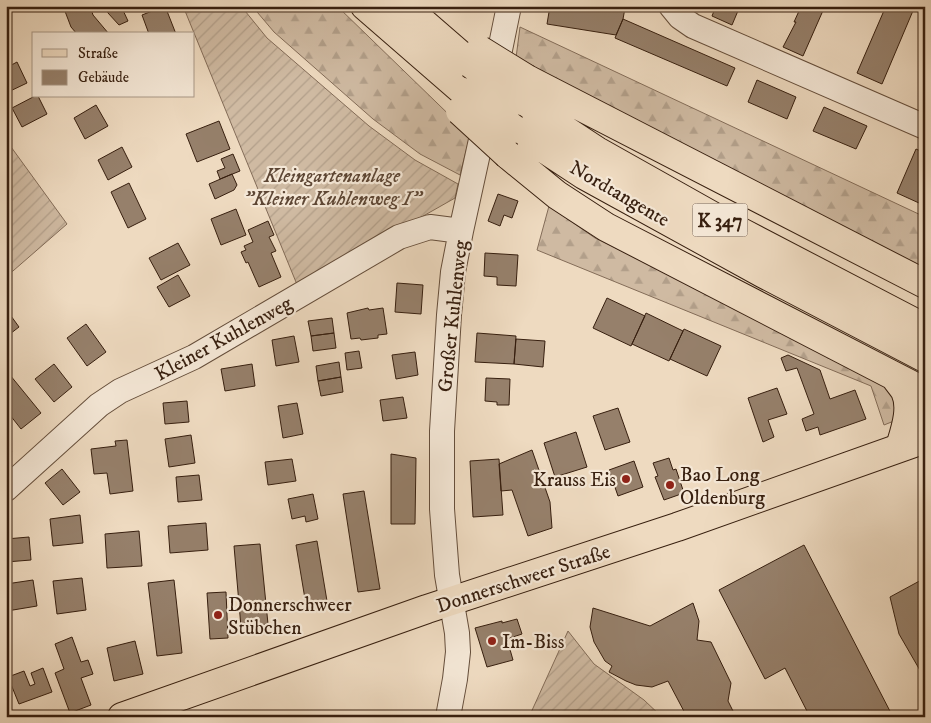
<svg xmlns="http://www.w3.org/2000/svg" width="931" height="723" font-family="'IM FELL DW Pica',serif">
<style>
.forest{fill:url(#forest-firs);stroke:#836c58}
.garden{fill:url(#garden-furrows);stroke:#836c58}
.building{fill:#96806b;stroke:#371f0f}
.lines{fill:none;stroke-linecap:round;stroke-linejoin:round}
.minor-casing{stroke:#654e3b;stroke-width:26}
.major-casing{stroke:#371f0f;stroke-width:30}
.highway-casing{stroke:#371f0f;stroke-width:30}
.minor{stroke:#f4e7d6;stroke-width:24}
.major{stroke:#eedac0;stroke-width:28}
.highway{stroke:#eedac0;stroke-width:28}
.highway-bridge-casing{stroke:#371f0f;stroke-width:30;stroke-linecap:butt}
.highway-bridge{stroke:#eedac0;stroke-width:28}
.poi-dot{fill:#8f2418;stroke:#f4e7d6;stroke-width:2}
.labels{text-anchor:middle;stroke-width:4.5;stroke-linejoin:round;paint-order:stroke}
.shield{fill:#f4e7d6;stroke:#705b4b;stroke-width:1}
.shield-label{font-size:19px;font-weight:bold;fill:#371f0f}
.park-label{font-size:20px;font-style:italic;fill:#5d4634;stroke:#f4e7d6}
.street-label{font-size:20px;fill:#371f0f;stroke:#f4e7d6}
.poi-label{font-size:20px;fill:#371f0f;stroke:#f4e7d6;text-anchor:start}
</style>
<defs>
<pattern id="forest-firs" width="22" height="20" patternUnits="userSpaceOnUse" patternTransform="scale(1.25)"><rect width="22" height="20" fill="#cfbaa2"/><path d="M5 1l3.5 6h-7zM16 11l3.5 6h-7z" fill="#b29f8a"/></pattern>
<pattern id="garden-furrows" width="10" height="10" patternUnits="userSpaceOnUse" patternTransform="scale(1.25)"><rect width="10" height="10" fill="#cfbaa2"/><path d="M-1 1l2-2M0 10L10 0M9 11l2-2" fill="none" stroke="#b29f8a"/></pattern>
</defs>
<rect width="100%" height="100%" fill="#eedac0"/>
<filter id="stains"><feTurbulence type="fractalNoise" baseFrequency=".004" numOctaves="4"/><feColorMatrix values="0 0 0 0 .2 0 0 0 0 .09 0 0 0 0 .02 0 0 0 .5 -.17"/></filter>
<radialGradient id="worn" r=".72"><stop offset=".6" stop-color="#630" stop-opacity="0"/><stop offset="1" stop-color="#630" stop-opacity=".3"/></radialGradient>
<path class="forest" d="M252,6H337L470,135L460,175L420,154L373,119L274,32Z
M520,27L925,217V270L516,58Z
M549,206L595,238L886,382L900,398L894,421L884,425L871,386L537,250Z"/>
<path class="garden" d="M183,6H241L267,38L369,126L415,160L458,184L455,198L298,287Z
M6,140L67,224L6,277Z
M568,631L594,664L644,700L662,717H529Z"/>
<path class="building" d="M63,6H90L93,15L109,34H77L71,27Z
M121,6L128,21L119,25L108,13L105,7Z
M165,6L176,34H149L142,15Z
M550,6H614L625,8L623,19L616,35L547,24Z
M716,6H740L732,25L712,16Z
M803,6H825L803,56L783,47L796,22H794L799,11H800Z
M886,6H915L882,84L857,73Z
M623,19L735,68L727,86L615,38Z
M17,62L27,83L6,93V68Z
M757,80L796,97L787,119L748,102Z
M35,96H38L47,114L22,127L12,108Z
M96,105L108,126L85,139L74,118Z
M824,107L867,126L856,149L813,131Z
M219,121L230,149L197,162L186,134Z
M122,147L132,167L108,180L98,160Z
M916,149L925,153V189L919,203L897,193Z
M233,154L240,171L220,179L217,171L225,168L221,159Z
M232,174L237,185L234,190L215,199L209,184Z
M129,183L146,219L128,228L111,192Z
M498,194L518,201L512,218L504,215L500,226L488,221Z
M236,209L246,235L221,245L211,219Z
M268,221L274,235L269,237L276,251L271,253L281,277L259,287L248,262L246,263L241,252L246,250L244,246L253,242L248,230Z
M178,243L190,265L161,280L149,258Z
M485,253L518,255L516,286L497,285V277L484,276Z
M178,275L190,296L169,307L157,287Z
M397,283L423,285L421,314L395,312Z
M607,298L645,316L631,346L593,328Z
M368,308L369,310L383,308L387,334L378,335V338L361,340L360,338L351,339L347,313Z
M6,309L19,327L6,337Z
M646,313L683,331L669,361L632,344Z
M332,318L334,333L311,336L308,321Z
M86,324L106,352L87,366L67,338Z
M684,329L721,346L707,376L670,359Z
M334,333L336,348L313,351L311,336Z
M477,333L516,336L514,364L475,362Z
M294,336L299,362L276,366L272,340Z
M516,339L545,341L543,367L514,364Z
M359,351L362,368L347,370L345,353Z
M415,352L418,375L396,379L392,355Z
M788,355L820,370L830,399L855,390L866,419L820,435L818,427L806,431L802,419L814,414L797,368L786,371L781,358Z
M339,362L341,377L318,381L316,366Z
M54,364L72,387L54,402L35,379Z
M252,364L255,386L225,391L221,369Z
M10,375L41,413L21,429L6,410V378Z
M341,377L343,392L321,396L318,381Z
M486,378L510,379L509,405H497V402L485,401Z
M777,388L787,414L768,420L774,437L763,442L748,398Z
M403,397L407,418L383,421L380,400Z
M187,401L189,422L165,424L163,403Z
M297,403L303,434L283,438L278,406Z
M618,408L630,442L605,450L593,416Z
M576,432L587,467L555,477L544,443Z
M191,435L195,463L169,467L165,439Z
M127,440L133,491L110,494L107,473L94,474L91,449L116,446L115,441Z
M6,445L12,452L6,457Z
M532,450L550,502L552,528L528,536L512,490L501,491L499,464Z
M391,454L416,458L415,524H391Z
M669,458L673,470L676,469L684,493L664,500L655,477L658,476L653,463Z
M292,459L296,481L268,485L265,462Z
M499,459L503,515L473,517L470,461Z
M634,461L643,487L618,496L609,470Z
M62,469L80,492L63,505L45,483Z
M199,475L202,500L178,502L176,477Z
M364,491L380,589L358,592L343,494Z
M313,494L318,519L306,522L305,516L292,519L288,499Z
M80,515L83,543L53,546L50,519Z
M206,523L208,550L170,553L168,526Z
M139,531L142,566L107,568L105,534Z
M29,537L31,560L6,562V539Z
M317,541L328,607L307,611L296,545Z
M260,544L268,624L241,627L234,546Z
M804,545L893,717H810L785,668L765,679L719,590Z
M82,578L86,610L57,614L53,581Z
M925,578V679L899,634L890,597Z
M33,580L37,606L7,611L6,584Z
M174,580L182,653L157,656L148,583Z
M226,592L228,638L210,639L207,593Z
M693,603L699,621L697,640L711,642L731,683L728,701L736,717H687L668,681L652,687L636,685L626,681L609,672L612,666L605,661L594,642L590,627L593,608L650,626Z
M517,619L522,634L507,639L513,660L487,667L475,628L502,621V623Z
M72,637L81,662L88,660L93,674L81,678L91,705L70,713L55,673L64,669L55,644Z
M135,641L143,674L114,681L107,648Z
M43,668L52,692L19,704L8,677L24,671L30,686L35,684L31,673Z"/>
<g class="lines">
<defs>
<path id="minor" d="M671,6L680,17L693,26L925,127
M494,79L509,6
M6,489L99,405L120,391L194,357L399,237L430,227L461,231
M448,717L455,679L458,652L457,633L447,575L442,509V431L449,315L453,272L461,231L486,117"/>
<path id="major" d="M122,717L427,609L677,527L925,439"/>
<path id="highway" d="M365,6L464,92
M404,6L471,64
M527,79L925,284
M521,101L597,151L741,232L925,328
M514,129L584,175L764,274L925,358
M508,155L557,195L606,227L925,392
M895,377C898,382 902,386 905,391C913,408 905,430 900,447"/>
</defs>
<use href="#minor" class="minor-casing"/>
<use href="#major" class="major-casing"/>
<use href="#highway" class="highway-casing"/>
<use href="#minor" class="minor"/>
<use href="#major" class="major"/>
<use href="#highway" class="highway"/>
<defs>
<path id="highway-bridge" d="M480,50L527,79
M471,64L521,101
M464,92L514,129
M460,111L508,155"/>
</defs>
<use href="#highway-bridge" class="highway-bridge-casing"/>
<use href="#highway-bridge" class="highway-bridge"/>
</g>
<g class="poi-dot">
<circle cx="626" cy="479" r="5"/>
<circle cx="670" cy="485" r="5"/>
<circle cx="218" cy="615" r="5"/>
<circle cx="492" cy="641" r="5"/>
</g>
<g class="labels">
<rect class="shield" x="692.5" y="203.5" width="55" height="33" rx="4"/>
<g class="shield-label">
<text x="720" y="227">K 347</text>
</g>
<g class="park-label">
<text x="332" y="182">Kleingartenanlage<tspan x="332" dy="23">"Kleiner Kuhlenweg I"</tspan></text>
</g>
<g class="street-label">
<text transform="translate(620 193) rotate(30)" y="7">Nordtangente</text>
<text transform="translate(452 316) rotate(-84)" y="7">Großer Kuhlenweg</text>
<text transform="translate(223 338) rotate(-29)" y="7">Kleiner Kuhlenweg</text>
<text transform="translate(523 578) rotate(-18)" y="7">Donnerschweer Straße</text>
</g>
<g class="poi-label">
<text x="680" y="481">Bao Long<tspan x="680" dy="23">Oldenburg</tspan></text>
<text x="616" y="486" text-anchor="end">Krauss Eis</text>
<text x="228" y="611">Donnerschweer<tspan x="228" dy="23">Stübchen</tspan></text>
<text x="502" y="648">Im-Biss</text>
</g>
</g>
<rect width="931" height="723" fill="none" stroke="#eedac0" stroke-width="25"/>
<rect x="8" y="8" width="916" height="708" fill="none" stroke="#371f0f" stroke-width="2.5"/>
<rect x="12" y="12" width="906" height="698" fill="none" stroke="#371f0f"/>
<rect x="32" y="32" width="162" height="65" fill="#f4e7d6" stroke="#a89786"/>
<rect x="42" y="49" width="25" height="8" fill="#eedac0" stroke="#a89786"/>
<text x="78" y="58" font-size="15" fill="#371f0f">Straße</text>
<rect x="42" y="70" width="25" height="15" fill="#96806b" stroke="#a89786"/>
<text x="78" y="82" font-size="15" fill="#371f0f">Gebäude</text>
<rect width="100%" height="100%" filter="url(#stains)"/>
<rect width="100%" height="100%" fill="url(#worn)"/>
</svg>
